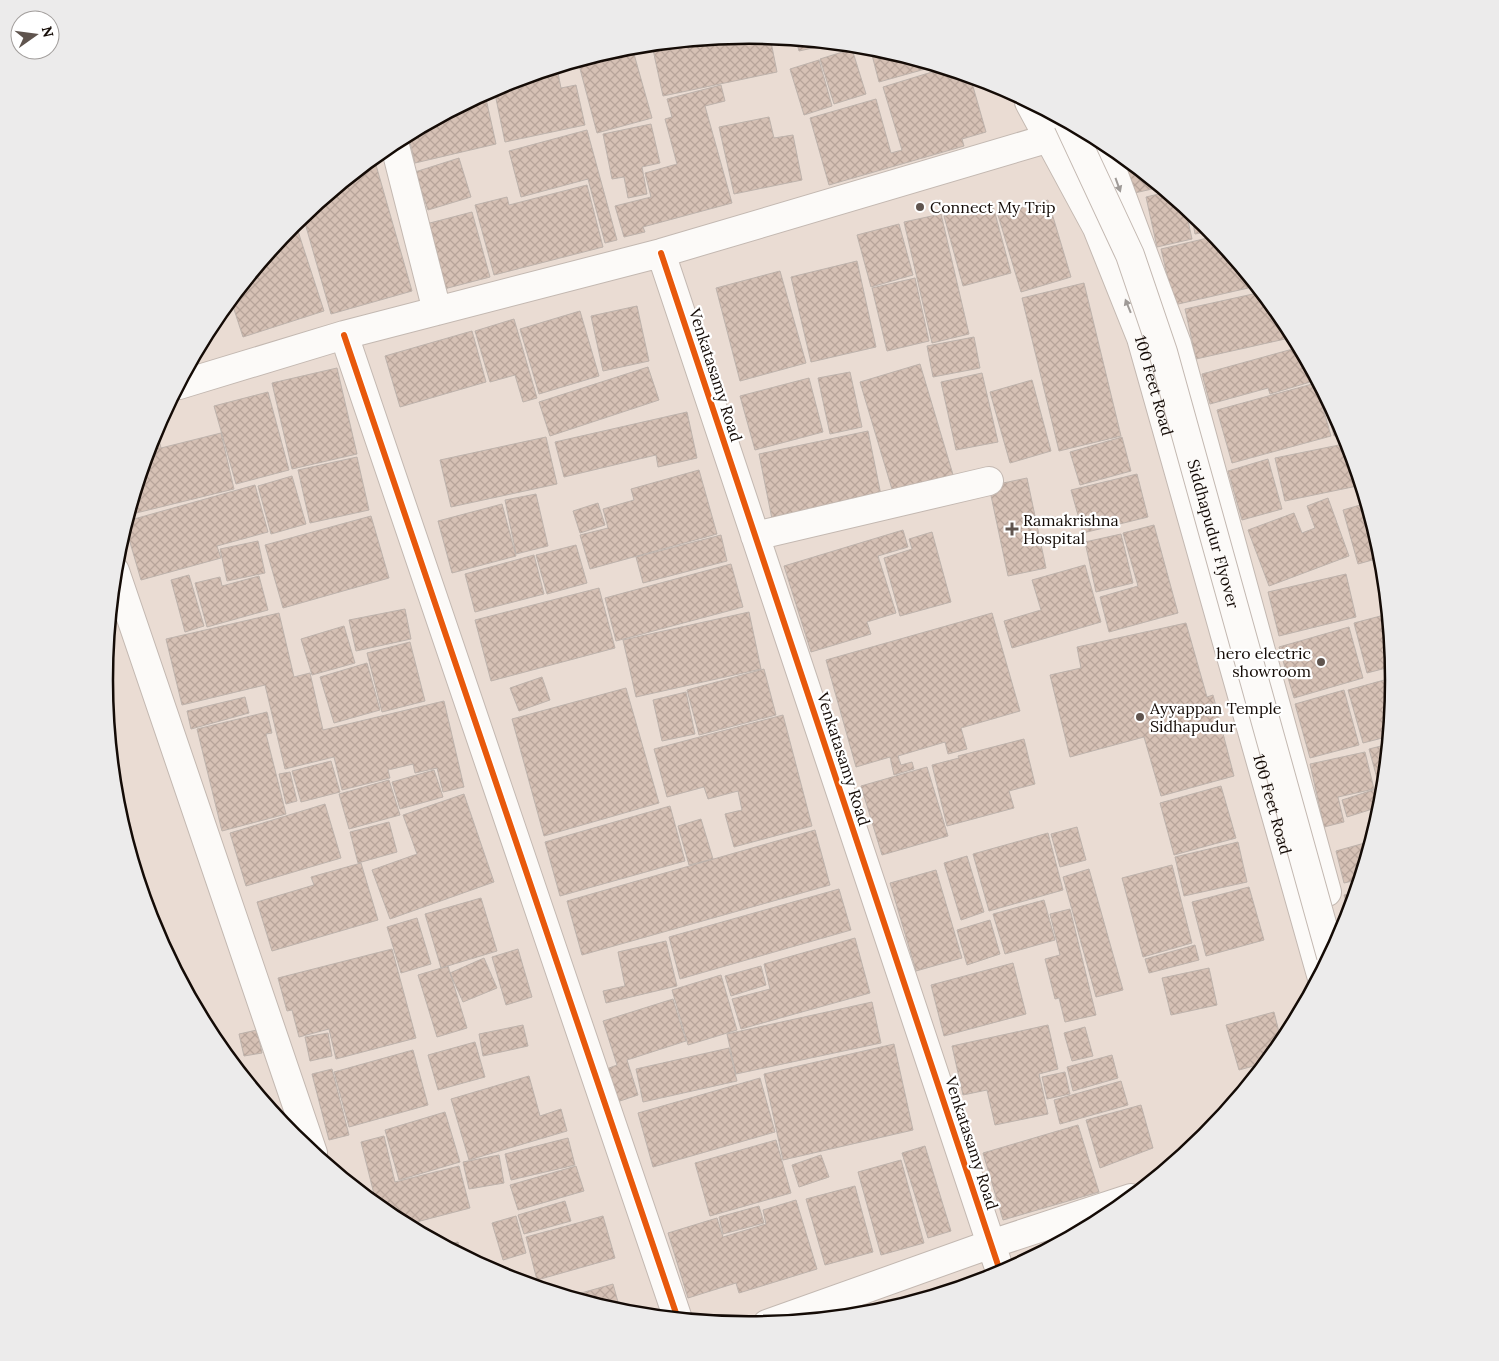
<svg xmlns="http://www.w3.org/2000/svg" width="1499" height="1361" font-family="Lora,serif">
<style>
.building{fill:url(#building-cross-hatch);stroke:#bdb2ab}
.lines{fill:none;stroke-linecap:round;stroke-linejoin:round}
.minor-casing{stroke:#c3b8b1;stroke-width:30}
.secondary-casing{stroke:#c3b8b1;stroke-width:30}
.minor{stroke:#fcfaf8;stroke-width:28}
.secondary{stroke:#fcfaf8;stroke-width:28}
.primary-bridge-casing{stroke:#c3b8b1;stroke-width:30;stroke-linecap:butt}
.primary-bridge{stroke:#fcfaf8;stroke-width:28}
.cycleway-casing{stroke:#fff;stroke-width:9}
.cycleway{stroke:#e8590c;stroke-width:6}
.oneway{fill:#9f9a97}
.poi-dot{fill:#5f544e;stroke:#fff;stroke-width:2}
.labels{text-anchor:middle;stroke-width:4.5;stroke-linejoin:round;paint-order:stroke}
.poi-label{font-size:16px;fill:#140b06;stroke:#fff;text-anchor:start}
.street-label{font-size:16px;fill:#140b06;stroke:#fff}
.rim{fill:none;stroke:#140b06;stroke-width:2.5}
</style>
<defs>
<pattern id="building-cross-hatch" width="8" height="8" patternUnits="userSpaceOnUse" patternTransform="scale(1.25)"><rect width="8" height="8" fill="#d6c1b5"/><path d="M0 0l8 8M0 8l8-8" fill="none" stroke="#b7a49a"/></pattern>
</defs>
<rect width="100%" height="100%" fill="#eadcd3"/>
<path class="building" d="M750,35L770,37L777,72L663,96L652,45Z
M796,40L835,43L799,51Z
M624,47H632L652,118L597,133L578,61Z
M870,47H876L936,66L879,82Z
M852,49L866,94L834,104L820,59Z
M819,60L832,106L804,115L790,69Z
M557,68L561,88L576,85L585,125L505,142L494,89L503,84Z
M945,68L970,76L986,132L962,139L964,146L829,185L810,118L876,99L891,153L902,150L883,87Z
M721,85L725,101L705,106L732,203L643,227L645,232L624,237L615,206L651,197L645,173L677,164L665,119L672,117L667,99Z
M485,94L496,144L415,163L408,134Z
M769,117L774,138L793,135L802,180L734,194L719,127Z
M651,124L660,163L642,167L647,194L628,198L624,177L612,179L603,134Z
M587,130L617,240L605,243L588,179L521,197L509,151Z
M1120,154L1161,187L1130,194Z
M374,158L412,291L331,314L303,216Z
M459,158L471,197L428,210L415,172Z
M587,185L603,247L494,275L475,205L507,197L509,205Z
M1167,192L1185,207L1192,239L1157,247L1146,197Z
M1048,200L1071,277L1021,292L998,215Z
M992,202L1011,273L963,286L944,216Z
M1191,211L1206,224L1212,231L1195,234Z
M472,212L490,277L444,289L426,224Z
M941,214L969,334L932,343L904,222Z
M295,222L324,311L243,337L231,300Z
M899,224L913,275L871,287L857,235Z
M1216,236L1257,286L1174,305L1161,249Z
M857,261L876,347L811,362L791,277Z
M780,271L806,363L740,381L716,288Z
M915,278L929,341L887,351L872,288Z
M1084,283L1121,436L1059,451L1022,298Z
M1262,292L1286,322L1294,337L1196,359L1185,309Z
M637,306L649,361L603,371L591,316Z
M580,311L599,376L539,394L520,329Z
M514,319L537,398L523,402L515,375L490,382L475,331Z
M472,331L486,382L400,407L385,356Z
M974,337L980,368L933,377L927,346Z
M1300,347L1317,380L1270,394L1268,388L1210,404L1202,374Z
M920,364L954,478L894,496L860,382Z
M648,367L659,400L550,436L539,402Z
M337,368L357,454L292,469L272,383Z
M850,372L862,427L830,434L818,378Z
M982,373L998,442L956,450L941,382Z
M809,378L823,432L755,450L740,396Z
M1032,380L1051,451L1010,463L990,392Z
M1316,383L1331,436L1232,463L1217,410Z
M1321,387L1345,433L1334,436Z
M268,392L289,470L236,484L214,406Z
M687,412L697,458L658,467L656,455L564,477L555,442Z
M156,427L161,448L221,433L234,489L128,515Z
M868,431L882,500L773,524L759,454Z
M546,437L557,484L451,507L440,460Z
M1122,437L1131,471L1080,485L1070,452Z
M1349,443L1362,485L1285,501L1275,458Z
M357,457L369,510L310,523L298,470Z
M1268,459L1282,509L1242,520L1228,471Z
M699,470L717,534L590,569L580,535L608,528L603,509L634,500L631,489Z
M1137,474L1148,517L1083,533L1071,490Z
M292,476L306,524L271,534L258,486Z
M1027,478L1046,568L1008,576L989,486Z
M255,485L268,532L217,546L221,558L141,580L125,525L127,521Z
M536,494L548,546L516,554L505,500Z
M1328,498L1349,556L1269,586L1248,530L1294,513L1302,533L1315,528L1307,506Z
M598,503L605,525L580,533L573,511Z
M1367,503L1383,557L1358,564L1343,510Z
M502,504L516,556L452,573L438,521Z
M371,516L389,578L283,608L265,545Z
M1154,525L1178,613L1109,632L1100,597L1138,586L1123,533Z
M903,530L908,547L878,556L896,613L867,622L871,634L811,652L784,566Z
M932,532L951,602L900,616L884,558L912,549L909,539Z
M1121,534L1133,583L1096,592L1085,542Z
M721,535L727,561L643,583L636,557Z
M258,541L265,573L227,581L220,549Z
M576,545L587,583L547,594L536,555Z
M534,555L544,594L475,612L465,574Z
M731,564L743,607L616,641L605,598Z
M1085,565L1101,622L1012,648L1004,621L1041,610L1032,580Z
M1346,574L1356,617L1279,636L1268,592Z
M189,575L204,626L185,632L171,580Z
M259,576L268,610L207,627L195,583L220,577L222,586Z
M599,588L615,648L491,681L475,620Z
M405,609L411,639L356,651L349,620Z
M749,612L761,669L636,697L623,640Z
M279,613L294,677L310,673L323,730L444,701L464,787L443,792L437,768L415,773L413,764L388,770L390,778L342,790L334,757L285,769L265,685L182,705L166,639Z
M992,613L1020,711L961,728L967,749L948,754L945,742L898,756L901,765L912,762L914,769L894,775L890,757L856,767L826,660Z
M1388,614L1394,666L1367,673L1354,623Z
M1186,623L1207,697L1213,695L1234,776L1161,796L1144,737L1070,757L1050,675L1081,668L1077,647Z
M344,626L355,663L312,675L301,639Z
M1349,627L1363,678L1294,698L1279,647Z
M410,642L425,701L382,712L367,653Z
M367,663L380,710L334,723L320,677Z
M764,669L776,715L699,735L687,690Z
M542,677L550,700L519,711L510,688Z
M1395,677L1390,736L1363,743L1348,690Z
M626,688L659,803L544,836L512,719Z
M1344,690L1359,745L1310,758L1295,704Z
M686,692L695,734L662,741L653,700Z
M245,697L249,713L191,729L187,711Z
M106,700L114,727L109,729Z
M267,712L272,733L266,734L286,814L222,831L197,729Z
M783,715L812,826L734,847L725,814L742,810L738,791L708,799L704,787L667,797L654,749Z
M1024,739L1035,784L1009,791L1014,808L947,826L932,765L959,758L958,756Z
M1389,744L1383,800L1369,749Z
M1365,752L1374,789L1338,797L1344,822L1324,827L1310,764Z
M331,761L340,792L301,802L292,771Z
M927,767L948,836L882,855L861,786Z
M434,770L443,797L400,809L392,782Z
M290,772L297,801L286,804L279,774Z
M389,780L400,815L349,829L339,794Z
M1221,786L1236,838L1174,855L1160,803Z
M1376,789L1382,806L1347,817L1342,800Z
M464,794L494,882L390,919L372,870L417,854L403,815Z
M325,804L341,858L246,886L230,833Z
M670,806L685,861L560,896L545,842Z
M701,819L713,859L689,865L678,826Z
M389,822L397,852L358,863L350,832Z
M1077,827L1086,860L1060,867L1051,834Z
M815,830L830,885L582,955L567,901Z
M1048,833L1063,890L989,911L973,854Z
M1372,841L1361,879L1344,883L1336,851Z
M1238,842L1247,882L1184,896L1175,857Z
M967,856L984,912L961,920L944,863Z
M361,863L378,920L272,951L257,902L314,885L311,877Z
M1172,865L1192,943L1143,957L1122,878Z
M1089,869L1123,990L1096,997L1063,877Z
M936,870L962,958L916,971L890,883Z
M1249,887L1264,940L1206,956L1192,902Z
M839,889L851,930L680,979L669,937Z
M1357,892L1350,915L1344,895Z
M481,898L497,951L441,968L425,914Z
M1044,900L1055,940L1005,954L993,914Z
M1070,909L1096,1015L1065,1022L1059,998L1055,999L1045,959L1060,955L1050,914Z
M417,918L431,964L401,973L387,927Z
M990,920L1000,954L967,965L957,930Z
M855,938L870,993L741,1029L732,999L770,989L764,964Z
M666,941L677,986L606,1003L603,991L625,986L618,952Z
M1195,945L1199,960L1149,973L1145,959Z
M392,949L416,1038L336,1059L329,1029L299,1037L292,1010L287,1011L278,978Z
M518,949L532,997L506,1005L492,957Z
M484,958L497,988L463,1002L450,973Z
M1013,963L1026,1014L944,1036L931,985Z
M448,966L467,1028L437,1037L418,975Z
M761,966L766,985L731,996L725,976Z
M1209,968L1217,1005L1171,1015L1162,978Z
M721,975L737,1030L688,1045L672,990Z
M673,999L686,1041L627,1060L638,1095L614,1103L604,1070L617,1065L603,1021Z
M872,1002L881,1043L736,1074L727,1034Z
M1274,1012L1282,1044L1268,1062L1239,1070L1226,1025Z
M523,1025L528,1046L483,1056L479,1034Z
M1048,1025L1058,1069L1039,1074L1048,1114L995,1125L987,1090L963,1095L952,1046Z
M1085,1027L1093,1056L1072,1061L1064,1033Z
M257,1030L262,1053L244,1056L239,1034Z
M328,1033L332,1056L310,1061L305,1037Z
M475,1042L485,1077L438,1090L428,1055Z
M894,1044L913,1130L783,1160L764,1074Z
M729,1048L737,1081L643,1102L636,1069Z
M413,1050L428,1105L349,1127L334,1072Z
M1112,1055L1118,1078L1073,1091L1067,1067Z
M332,1069L349,1135L329,1140L312,1074Z
M1065,1072L1070,1094L1047,1099L1042,1077Z
M529,1076L540,1116L561,1109L567,1131L469,1160L451,1099Z
M760,1078L775,1132L653,1167L638,1113Z
M1121,1081L1128,1105L1060,1124L1054,1100Z
M1141,1105L1153,1148L1100,1168L1086,1120Z
M445,1112L460,1162L399,1180L385,1130Z
M1078,1125L1099,1192L1003,1220L983,1153Z
M384,1136L395,1182L459,1166L470,1208L405,1225L391,1217L377,1206L361,1142Z
M568,1138L575,1165L511,1180L505,1154Z
M776,1140L791,1193L710,1216L695,1163Z
M925,1146L951,1231L928,1238L902,1153Z
M499,1155L504,1183L469,1189L463,1162Z
M821,1155L829,1177L799,1187L792,1165Z
M901,1160L924,1243L881,1255L858,1172Z
M576,1166L584,1191L518,1210L510,1185Z
M855,1186L873,1252L825,1265L806,1199Z
M796,1200L817,1269L739,1293L736,1283L688,1298L668,1233L717,1218L723,1237L766,1224L763,1210Z
M565,1201L571,1221L524,1234L518,1215Z
M759,1206L764,1223L723,1234L719,1217Z
M516,1216L526,1253L503,1260L492,1223Z
M603,1216L615,1258L537,1280L526,1237Z
M458,1242L460,1254L443,1245Z
M1041,1253L1025,1261L1024,1258Z
M613,1284L621,1313L567,1297Z
M963,1285V1287L875,1314L861,1315Z"/>
<g class="lines">
<defs>
<path id="minor" d="M394,142L437,311
M661,253L1001,1274
M344,335L678,1319
M179,385L344,335L661,253L1070,132
M755,536L989,481
M115,571L313,1153
M767,1324L991,1244L1131,1198"/>
<g id="secondary">
<path id="s1" d="M1029,102L1097,228L1141,338L1321,975"/>
<path d="M1101,140L1177,344L1327,892"/>
</g>
</defs>
<use href="#minor" class="minor-casing"/>
<use href="#secondary" class="secondary-casing"/>
<use href="#minor" class="minor"/>
<use href="#secondary" class="secondary"/>
<defs>
<g id="primary-bridge">
<path id="s2" d="M1068,122L1130,255L1163,352L1331,956"/>
</g>
</defs>
<use href="#primary-bridge" class="primary-bridge-casing"/>
<use href="#primary-bridge" class="primary-bridge"/>
<defs>
<path id="cycleway" d="M661,253L1001,1274
M344,335L678,1319"/>
</defs>
<use href="#cycleway" class="cycleway-casing"/>
<use href="#cycleway" class="cycleway"/>
</g>
<defs><path id="oneway-solid" d="M-6-.8H1V-3.2L6.5 0L1 3.2V.8H-6Z" transform="scale(1.25)"/></defs>
<g class="oneway">
<use href="#oneway-solid" transform="translate(1118 185) rotate(70)"/>
<use href="#oneway-solid" transform="translate(1128 306) rotate(-112)"/>
</g>
<g class="poi-dot">
<circle cx="920" cy="207" r="5"/>
<path d="M1009.5 521.5h5v5h5v5h-5v5h-5v-5h-5v-5h5z"/>
<circle cx="1321" cy="662" r="5"/>
<circle cx="1140" cy="717" r="5"/>
</g>
<g class="labels">
<g class="poi-label">
<text x="930" y="213">Connect My Trip</text>
<text x="1023" y="526">Ramakrishna<tspan x="1023" dy="18">Hospital</tspan></text>
<text x="1311" y="659" text-anchor="end">hero electric<tspan x="1311" dy="18">showroom</tspan></text>
<text x="1150" y="714">Ayyappan Temple<tspan x="1150" dy="18">Sidhapudur</tspan></text>
</g>
<g class="street-label">
<text transform="translate(716 375) rotate(72)" y="6">Venkatasamy Road</text>
<text dy="6" stroke="none"><textPath href="#s1" startOffset="311">100 Feet Road</textPath></text>
<text dy="6" stroke="none"><textPath href="#s2" startOffset="438">Siddhapudur Flyover</textPath></text>
<text transform="translate(844 759) rotate(72)" y="6">Venkatasamy Road</text>
<text dy="6" stroke="none"><textPath href="#s1" startOffset="746">100 Feet Road</textPath></text>
<text transform="translate(972 1143) rotate(72)" y="6">Venkatasamy Road</text>
</g>
</g>
<path d="M0 0H1499V1361H0ZM113 680a636 636 0 1 1 1272 0a636 636 0 1 1-1272 0Z" fill="#ecebeb" fill-rule="evenodd"/>
<path class="rim" d="M113 680a636 636 0 1 1 1272 0a636 636 0 1 1-1272 0Z"/>
<g transform="translate(35 35) rotate(76)"><circle r="24" fill="#ffffff" stroke="#a19d9b"/>
<path d="M0-4L9 19L0 12L-9 19Z" fill="#5f544e"/>
<text y="-8" font-size="14" font-weight="bold" text-anchor="middle" fill="#140b06">N</text>
</g>
</svg>
